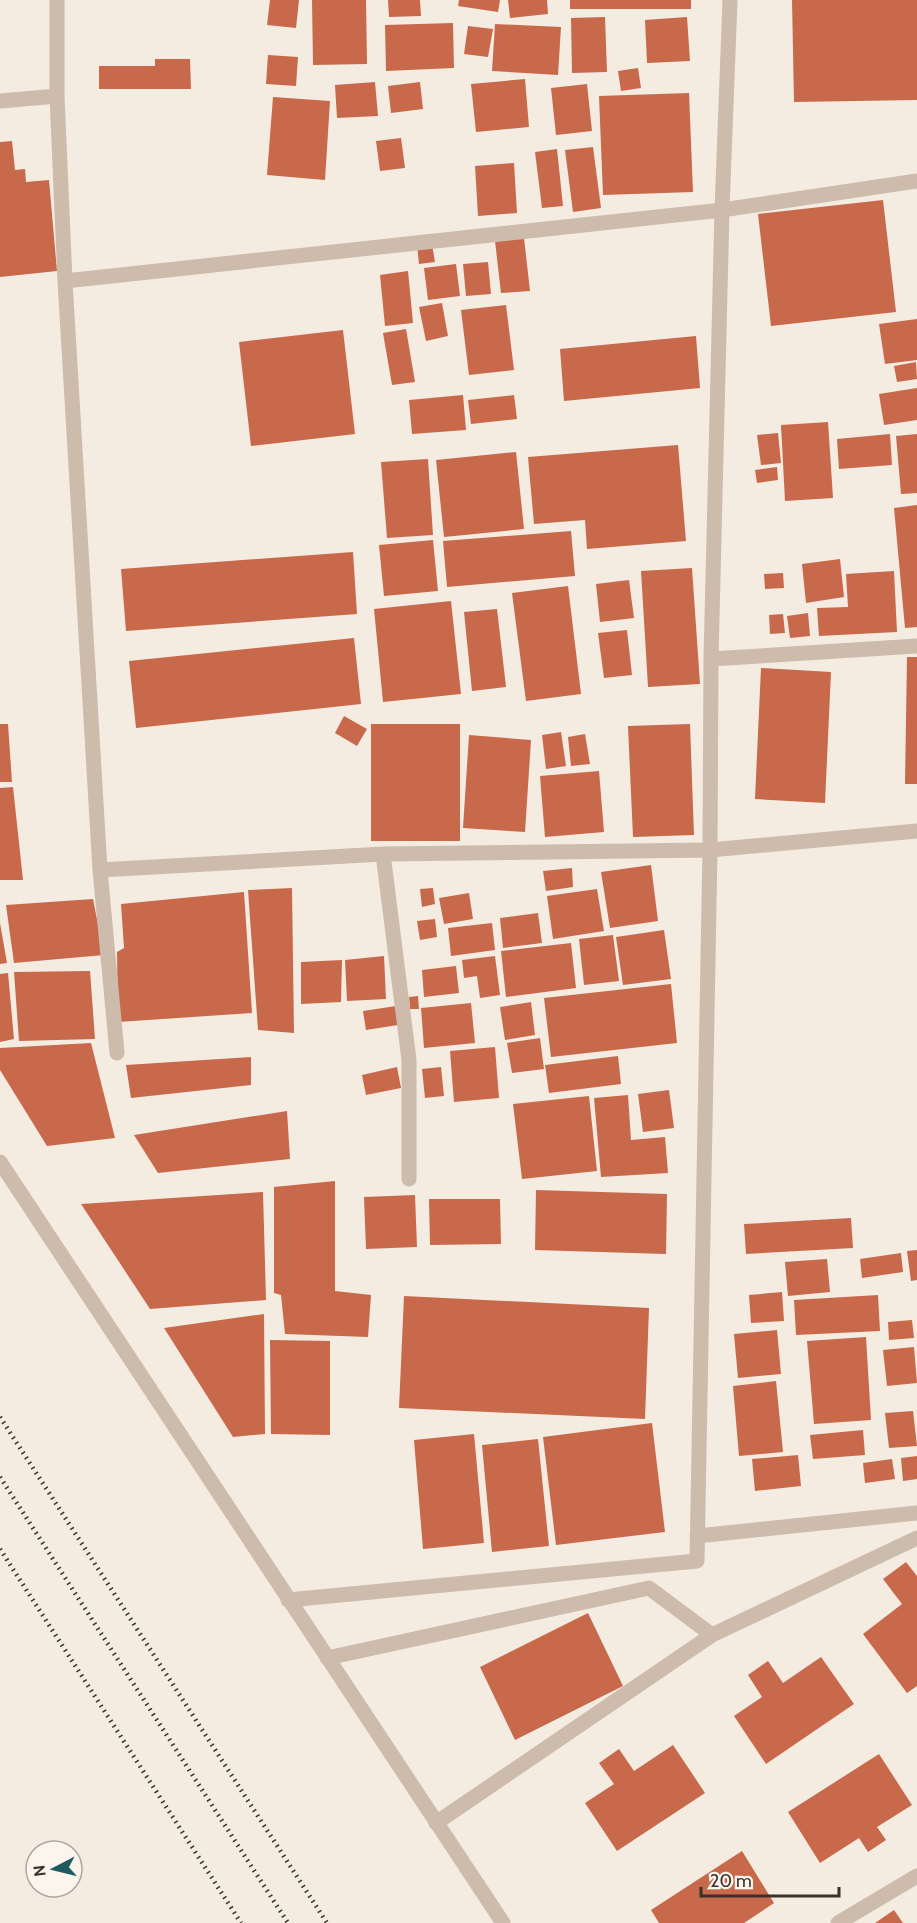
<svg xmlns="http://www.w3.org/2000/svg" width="917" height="1923" font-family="Cabin,sans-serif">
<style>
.building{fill:#c8694b}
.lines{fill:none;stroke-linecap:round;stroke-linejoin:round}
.minor{stroke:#cdbbac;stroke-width:15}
.rail{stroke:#3b302b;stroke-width:4.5;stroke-dasharray:1.5 4.5;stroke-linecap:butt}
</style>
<rect width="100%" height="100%" fill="#f4ebe1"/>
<path class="building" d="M270,0H299L296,28L267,25Z
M312,0H366L367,64L313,65Z
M388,0H420L421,16L389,17Z
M459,0H500L498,12L458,6Z
M508,0H547L548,14L510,18Z
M570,0H691V9H570Z
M792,0H917V100L794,102Z
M605,17L607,72L572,73L571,18Z
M687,17L690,61L647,63L645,20Z
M453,23L454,68L386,71L385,25Z
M495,24L561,27L558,75L492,71Z
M468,26L493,29L488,57L464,54Z
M268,55L298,57L296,86L266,84Z
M155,59H190L191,89H99V66H155Z
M638,68L641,88L621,91L618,71Z
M525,79L529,127L476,132L471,84Z
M375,82L378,116L337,118L335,85Z
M420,82L423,109L391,113L388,86Z
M587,84L592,131L556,135L551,88Z
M689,93L693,192L603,195L599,96Z
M273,97L330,101L325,180L267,175Z
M401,138L405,168L380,171L376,141Z
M12,141L15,170L25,169L26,182L49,180L57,271L0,277V142Z
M593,147L601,208L573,212L565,150Z
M557,149L563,206L542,208L535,152Z
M514,163L517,213L478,216L475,166Z
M883,200L896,312L771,326L758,214Z
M524,238L530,291L501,293L495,241Z
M432,244L435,262L419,264L417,245Z
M488,262L491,294L466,296L463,264Z
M456,264L460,296L428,300L424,268Z
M408,271L413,323L385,326L380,275Z
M442,303L448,336L426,341L419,307Z
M506,305L514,370L469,375L461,310Z
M917,319V360L885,364L879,324Z
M406,329L415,382L392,385L383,333Z
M343,330L355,434L251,446L239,342Z
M696,336L700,388L564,401L560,349Z
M916,362L917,379L897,382L894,366Z
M917,388V420L884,425L879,394Z
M463,395L466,430L412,434L409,400Z
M514,395L517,419L471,424L468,400Z
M828,422L833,498L785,501L781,425Z
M778,433L781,463L761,465L757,435Z
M890,434L892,465L839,469L837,439Z
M917,434V493L901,494L896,436Z
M678,445L686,541L587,549L585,520L534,524L528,457Z
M516,452L524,529L444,537L436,460Z
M428,459L433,535L387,538L381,462Z
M777,467L778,480L757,483L755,470Z
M917,505V627L905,628L894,508Z
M571,531L575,576L447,587L443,541Z
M433,540L438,591L384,596L379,545Z
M353,552L357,614L126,631L121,569Z
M840,559L844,597L806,603L802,564Z
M692,568L700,684L648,687L641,571Z
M894,571L897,632L819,636L817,608L848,607L846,574Z
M783,573L784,588L765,589L764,574Z
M629,580L634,618L600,622L596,584Z
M568,586L581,694L526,701L512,593Z
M451,601L461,694L383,702L374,609Z
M497,609L506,687L472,691L464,612Z
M808,613L810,636L790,638L787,616Z
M783,614L785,633L770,634L769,615Z
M627,630L632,675L604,678L598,633Z
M354,638L361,704L136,728L129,661Z
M907,657H917V784H905Z
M761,668L831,672L825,803L755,799Z
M344,716L367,729L357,746L335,733Z
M0,724H8L12,782H0Z
M371,724H460V841H371Z
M690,724L694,835L633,837L628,726Z
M561,732L566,766L546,769L542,735Z
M585,734L590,764L571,766L568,737Z
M469,735L531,740L525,832L463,828Z
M599,771L604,832L545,837L540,776Z
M13,787L23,880H0V788Z
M651,865L658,921L610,928L601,872Z
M572,868L573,887L546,891L543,871Z
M292,888L294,1033L258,1030L248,890Z
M433,888L435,904L422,907L420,889Z
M597,889L604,931L553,939L547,896Z
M244,892L252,1013L118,1022L117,952L124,948L121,904Z
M469,893L473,919L444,924L439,898Z
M93,899L104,955L14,963L6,905Z
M538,913L542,943L503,948L500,918Z
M435,919L437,937L420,940L417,921Z
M0,923L7,963L0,964Z
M492,923L495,950L451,956L448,928Z
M664,930L671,979L623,985L616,937Z
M613,935L619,981L584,985L579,939Z
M571,943L576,988L506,997L501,951Z
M384,956L386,999L347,1001L345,960Z
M495,956L500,995L480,998L477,976L464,978L462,960Z
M342,960L341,1002L301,1004V962Z
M456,966L459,993L424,997L422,970Z
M90,971L95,1039L19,1041L14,972Z
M8,973L14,1039L0,1042V974Z
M671,984L677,1043L551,1057L544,998Z
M418,996L419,1009H410L409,997Z
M531,1002L535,1035L505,1040L500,1007Z
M471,1003L475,1043L424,1048L421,1008Z
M396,1006L398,1025L366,1030L363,1011Z
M540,1038L544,1069L512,1073L507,1043Z
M91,1043L115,1138L47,1146L0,1070V1048Z
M495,1047L499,1098L454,1102L450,1051Z
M618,1056L621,1084L549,1093L545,1065Z
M251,1057V1085L131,1098L126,1065Z
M397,1067L401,1088L366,1095L362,1075Z
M441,1067L444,1096L425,1098L422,1069Z
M669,1090L674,1128L643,1132L638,1094Z
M628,1095L631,1140L665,1137L668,1173L601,1177L594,1098Z
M589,1096L597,1171L522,1179L513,1104Z
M287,1111L290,1159L158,1173L134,1135Z
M335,1181V1291L371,1295L368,1337L285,1334L281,1295L274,1293V1187Z
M536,1190L667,1194L666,1254L535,1250Z
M263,1192L266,1300L150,1309L81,1204Z
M415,1195L417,1247L366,1249L364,1197Z
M429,1199H500L501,1244L430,1245Z
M851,1218L853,1248L746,1254L744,1224Z
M917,1250V1280L911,1281L907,1251Z
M901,1253L903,1272L862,1278L860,1259Z
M827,1259L830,1292L788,1296L785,1262Z
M782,1292L784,1321L751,1323L749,1295Z
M878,1295L880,1331L796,1335L794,1300Z
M404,1296L649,1308L645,1419L399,1408Z
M264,1314L265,1434L233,1437L164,1328Z
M912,1320L914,1338L889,1340L888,1322Z
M777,1330L781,1374L738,1378L734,1334Z
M866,1337L871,1420L814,1424L807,1341Z
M270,1340L330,1341V1435L271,1434Z
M914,1347L917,1383L887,1386L883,1350Z
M776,1381L783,1452L739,1456L733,1386Z
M913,1411L917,1446L889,1448L885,1413Z
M652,1423L665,1532L556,1545L543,1437Z
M863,1430L865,1455L813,1459L810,1435Z
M474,1434L484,1543L423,1549L414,1440Z
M538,1439L549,1546L492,1552L482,1445Z
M798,1455L801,1486L755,1491L752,1459Z
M917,1456V1479L903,1481L901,1458Z
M892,1459L895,1479L865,1483L863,1463Z
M906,1562L917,1576V1686L907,1693L863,1634L902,1604L883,1579Z
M588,1613L623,1686L515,1740L480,1667Z
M821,1657L854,1704L766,1764L734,1716L762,1697L748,1675L768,1661L783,1683Z
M673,1745L705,1793L617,1851L585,1803L614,1784L599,1763L619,1749L634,1771Z
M879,1754L912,1805L877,1827L886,1840L868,1852L859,1838L820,1863L788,1812Z
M742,1851L774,1903L744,1923H659L651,1910Z
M894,1910L903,1923H875Z"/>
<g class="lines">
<path class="minor" d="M57,0V96L65,281L100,870L117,1053
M0,101L57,96
M65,281L722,210L917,181
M711,659L917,646
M383,854L409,1060V1179
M100,870L383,854L710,850L917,831
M0,1162L503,1923
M697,1536L917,1513
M288,1600L697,1561L710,850L711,659L722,210L730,0
M327,1658L649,1588L712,1635
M436,1823L712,1635L917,1538
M838,1923L917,1876"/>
<path class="rail" d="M0,1417L327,1923
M0,1477L288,1923
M0,1549L241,1923"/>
</g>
<g transform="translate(54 1869) rotate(263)"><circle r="28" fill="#fbf5ee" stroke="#aea6a0" stroke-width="1.5"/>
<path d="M0-4.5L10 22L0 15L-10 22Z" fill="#1f5a5e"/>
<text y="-9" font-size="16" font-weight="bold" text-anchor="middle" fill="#3b302b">N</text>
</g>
<path d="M701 1887v9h138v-9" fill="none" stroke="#3b302b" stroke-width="3"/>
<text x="710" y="1887" font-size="18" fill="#3b302b" stroke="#fbf5ee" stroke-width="4.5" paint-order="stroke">20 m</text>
</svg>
